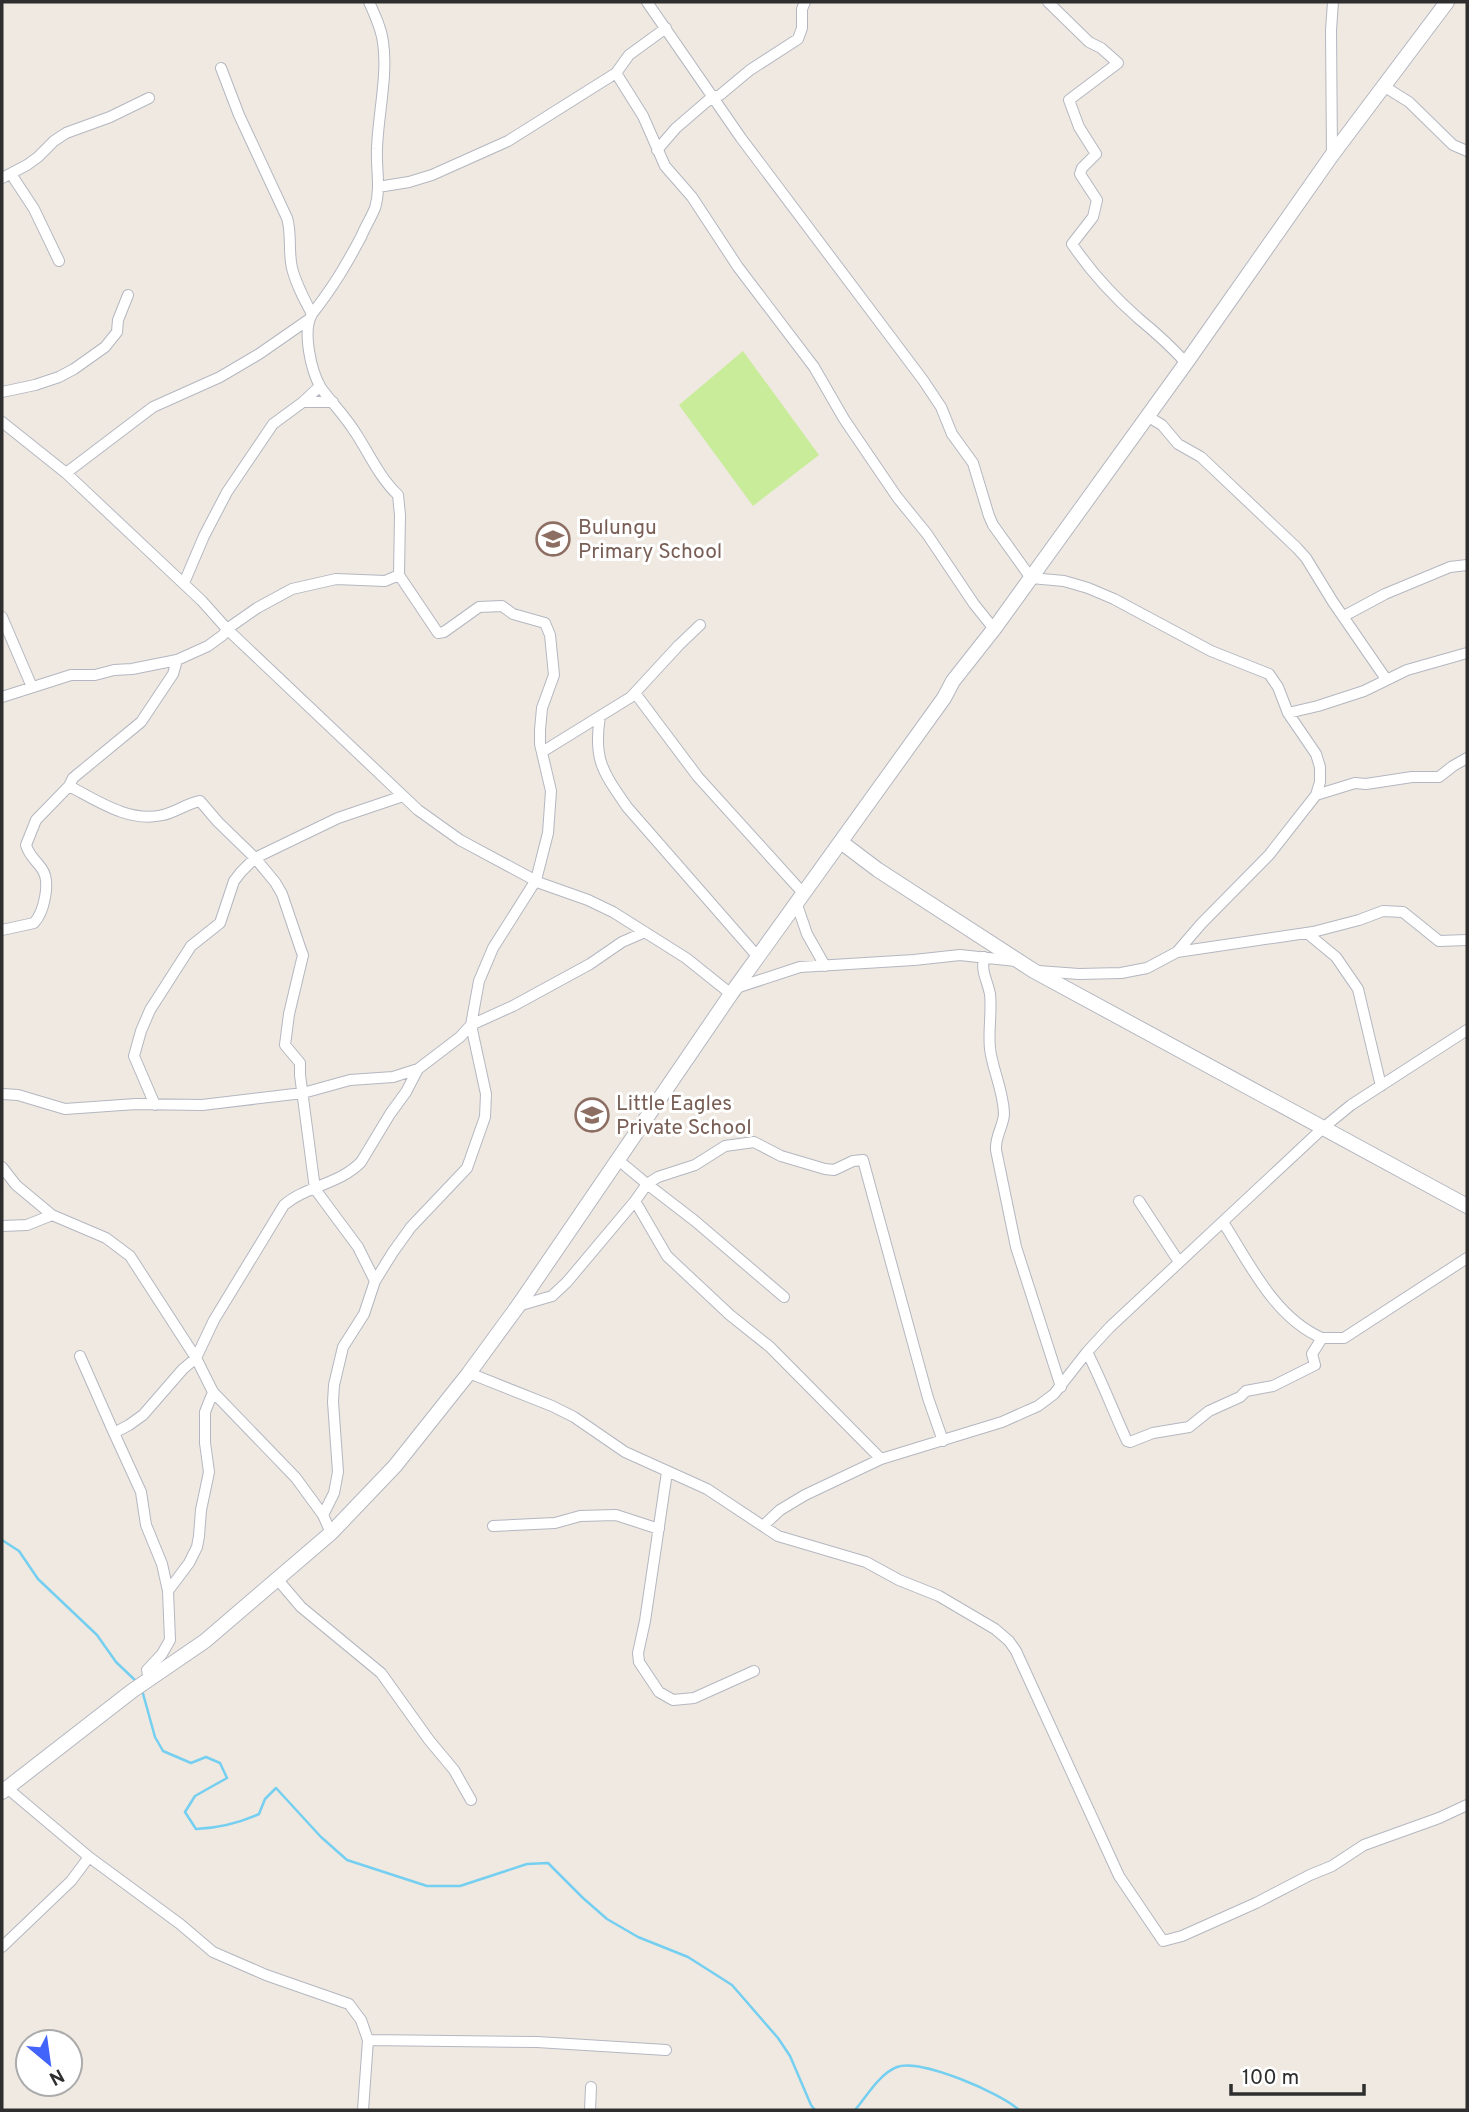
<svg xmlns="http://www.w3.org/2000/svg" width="1469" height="2112" font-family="Overpass,sans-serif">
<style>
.pitch{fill:#c9ec9a}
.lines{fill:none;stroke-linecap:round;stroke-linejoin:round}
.stream{stroke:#75cff0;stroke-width:2.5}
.street-casing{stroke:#b4b7c1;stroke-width:12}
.secondary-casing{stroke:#b4b7c1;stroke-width:16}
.street{stroke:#fff;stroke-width:10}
.secondary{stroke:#fff;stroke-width:14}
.labels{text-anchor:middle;stroke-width:6;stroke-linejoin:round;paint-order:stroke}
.education-label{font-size:21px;fill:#785e54;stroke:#fff;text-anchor:start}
</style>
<rect width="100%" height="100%" fill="#efe9e1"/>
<path class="pitch" d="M743,351L819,455L753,506L679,405Z"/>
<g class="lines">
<path class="stream" d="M2,1540L19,1551L38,1579L97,1635L116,1662L137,1682
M142,1690L155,1737L163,1751L191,1763L206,1757L220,1763L227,1778L195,1796L185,1812L196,1829C218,1828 239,1823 259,1814L265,1799L276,1788L321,1837L347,1860L427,1886H460L527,1864L548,1863L583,1898L607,1919L638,1937L688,1957L732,1985L778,2038L790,2056L811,2105L815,2110
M855,2110C867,2096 879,2074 897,2067C920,2058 1001,2093 1019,2110"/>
<defs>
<path id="street" d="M647,2L741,138L923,380L941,407L952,434L973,463L989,516L993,525L1031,578L1064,581L1088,588L1114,599L1211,651L1269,674L1278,687L1288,713L1316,754L1320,767V782L1316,795L1269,855L1201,924L1177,952
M1048,2L1089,42L1101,48L1118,63L1069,100L1079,127L1096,154L1082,168L1080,174L1097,200L1093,217L1072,244C1091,272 1113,296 1138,318C1155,332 1171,346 1186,363
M221,68L239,115L287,218C292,234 288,251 292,268C296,284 304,299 312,314C302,331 311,371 321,388C332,403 345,416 355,432C369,453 379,477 398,495L400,515L399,575L438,633L444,632L479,607L502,606L513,614L545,623L550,635L554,675L542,708L540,730V744L551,791L548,833L536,880L493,948L479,981L471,1025L486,1094L485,1117L467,1168L411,1227L393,1252L375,1281L364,1314L343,1347L334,1385L333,1402L338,1472L334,1493L323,1515
M616,73L643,116L665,166L692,197L738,267L814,367L844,419L897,497L927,534L974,604L994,629
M1385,87L1409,102L1453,145L1467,151
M657,150L676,128L712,97L720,95L750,70L798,39L802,28V9L805,2
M1332,155L1331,30L1333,2
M11,174L34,209L59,261
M2,178L27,165L38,157L54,141L66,133L110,117L149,98
M378,187L409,182L432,175L508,141L616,73L629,55L666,28
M312,314C333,287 345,267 361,237C365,227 371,218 375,208C381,189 376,168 377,149C378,115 388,75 383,42C381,28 375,15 369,2
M2,392L35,385L59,377L74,369L105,347L117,332L118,320L128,295
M303,402H333
M1147,416L1162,425L1178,444L1201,457L1297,548L1306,558L1333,602L1386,679
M2,422L66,473L202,601L227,629L418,810L460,840L540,883L588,900L613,912L686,958L731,994
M66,473L153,407L220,377L259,354L308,320
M184,583L204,536L227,492L273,424L303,402L320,386
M1344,616L1385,594L1450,567L1467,565
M2,617L32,687
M177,660L173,674L141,722L73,778L69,786C98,801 129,823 163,815C176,812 188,803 200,801L218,822L255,858L275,882L282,894L301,950L303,955L289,1014L285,1045L300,1063V1075L315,1189L358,1247L375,1281
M635,693L698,777L803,893
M2,697L71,675H95L114,670L132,669L177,660L208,646L223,635L227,629L257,608L292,589L336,579L385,581L399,575
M1288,713L1318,706L1364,691L1407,670L1467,653
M600,716C593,760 603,772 627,807L758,957
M542,752L631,697L679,645L700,625
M1316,795L1355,783L1366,784L1412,777H1439L1453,766L1467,758
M796,902L807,934L825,966
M2,930L34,923C44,912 51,882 42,869C36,860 29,856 26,845L36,820L69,786
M1307,933L1336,957L1358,989L1381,1086
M984,957C981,973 987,979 990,994C992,1012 988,1031 990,1049C993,1071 1003,1090 1004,1113C1004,1126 995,1135 996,1150L1016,1247L1061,1387
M1038,971L1079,974L1121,973L1147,968L1177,952L1313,932L1359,920L1383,911L1403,912L1439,941L1467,940
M736,988L800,967L914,960L960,955L1016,961
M2,1094L18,1095L65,1109L136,1104L202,1105L303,1093L350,1080L393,1077L418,1069L460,1037L471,1025L513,1006L590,964L622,942L645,932
M155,1105L134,1056L141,1031L150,1010L191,946L220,923L234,881L241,872L255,858L338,818L403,796
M617,1159L647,1184L635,1201L667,1256L730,1315L770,1347L881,1459
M2,1167L16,1185L52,1215L106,1238L130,1256L196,1358L213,1392L296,1478L323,1515L331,1533
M1139,1201L1179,1262
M1223,1222C1249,1263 1275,1318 1322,1338
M2,1226L27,1225L52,1215
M784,1297L695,1221L647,1184L658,1177L695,1165L725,1146L754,1142L781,1156L825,1169L834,1170L853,1161L863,1160L928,1398L943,1441
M518,1306L552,1296L567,1282L635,1201
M1087,1352C1102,1381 1113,1411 1127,1441L1130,1442L1153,1433L1189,1427L1209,1411L1240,1397L1246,1391L1273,1386L1315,1365L1312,1354L1322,1338H1344L1467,1258
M80,1356L114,1433
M469,1373L552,1406L574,1417L625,1452L707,1489L778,1536L866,1562L899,1580L939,1596L995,1629L1009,1641L1016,1651L1119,1876L1163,1941L1182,1936L1256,1903L1310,1875L1332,1866L1364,1845L1439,1818L1467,1805
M667,1472L645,1621L638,1653L639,1662L659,1692L673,1700L694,1698L754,1671
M764,1525L780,1510L805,1495L881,1459L1002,1422L1038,1406L1054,1394L1087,1352L1110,1327L1323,1128L1351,1105L1467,1030
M493,1526L555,1523L580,1516L616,1515L659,1529
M278,1580L301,1607L381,1673L429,1740L454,1770L471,1800
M168,1591L189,1563L197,1547L199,1536L201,1510L209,1472L205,1443V1412L213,1392
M149,1680L147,1670L162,1654L170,1640L168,1591L162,1564L146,1525L141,1492L114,1433L129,1425L143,1415L183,1369L196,1358L214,1320L284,1205C306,1186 340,1184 361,1162L390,1114L406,1092L418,1069
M89,1857L180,1924L213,1952L266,1975L349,2004L361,2020L368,2040L363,2110
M2,1947L71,1881L89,1857L7,1788
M368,2040L537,2042L666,2050
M590,2110L591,2087"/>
<path id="secondary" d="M841,842L878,870L1034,971L1467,1206
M2,1792L132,1691L205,1641L331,1533L395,1466L469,1373L518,1306L731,994L944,698L953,681L994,629L1186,363L1332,155L1447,2"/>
</defs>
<use href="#street" class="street-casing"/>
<use href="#secondary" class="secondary-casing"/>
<use href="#street" class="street"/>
<use href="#secondary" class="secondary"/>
</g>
<defs>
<symbol id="school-ring" viewBox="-11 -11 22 22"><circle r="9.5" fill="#fff" stroke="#8d6e63" stroke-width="1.5"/><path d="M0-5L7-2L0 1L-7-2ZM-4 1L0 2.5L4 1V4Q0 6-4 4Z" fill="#8d6e63"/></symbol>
</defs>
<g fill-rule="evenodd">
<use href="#school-ring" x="534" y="520" width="38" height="38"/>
<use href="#school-ring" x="573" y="1096" width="38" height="38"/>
</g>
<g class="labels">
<g class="education-label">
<text x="578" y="534">Bulungu<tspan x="578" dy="24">Primary School</tspan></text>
<text x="616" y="1110">Little Eagles<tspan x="616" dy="24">Private School</tspan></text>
</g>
</g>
<rect width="1469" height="2112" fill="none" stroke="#2e2e2e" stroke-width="7"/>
<g transform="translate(49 2063) rotate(151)"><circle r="33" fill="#ffffff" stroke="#ababab" stroke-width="2"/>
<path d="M0-5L12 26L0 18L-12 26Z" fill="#4264fb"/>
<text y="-10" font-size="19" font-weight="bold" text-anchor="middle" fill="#2e2e2e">N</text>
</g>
<path d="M1231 2084v10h133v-10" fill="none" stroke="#2e2e2e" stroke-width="3.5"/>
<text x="1242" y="2084" font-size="21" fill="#2e2e2e" stroke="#ffffff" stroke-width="5" paint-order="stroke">100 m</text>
</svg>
